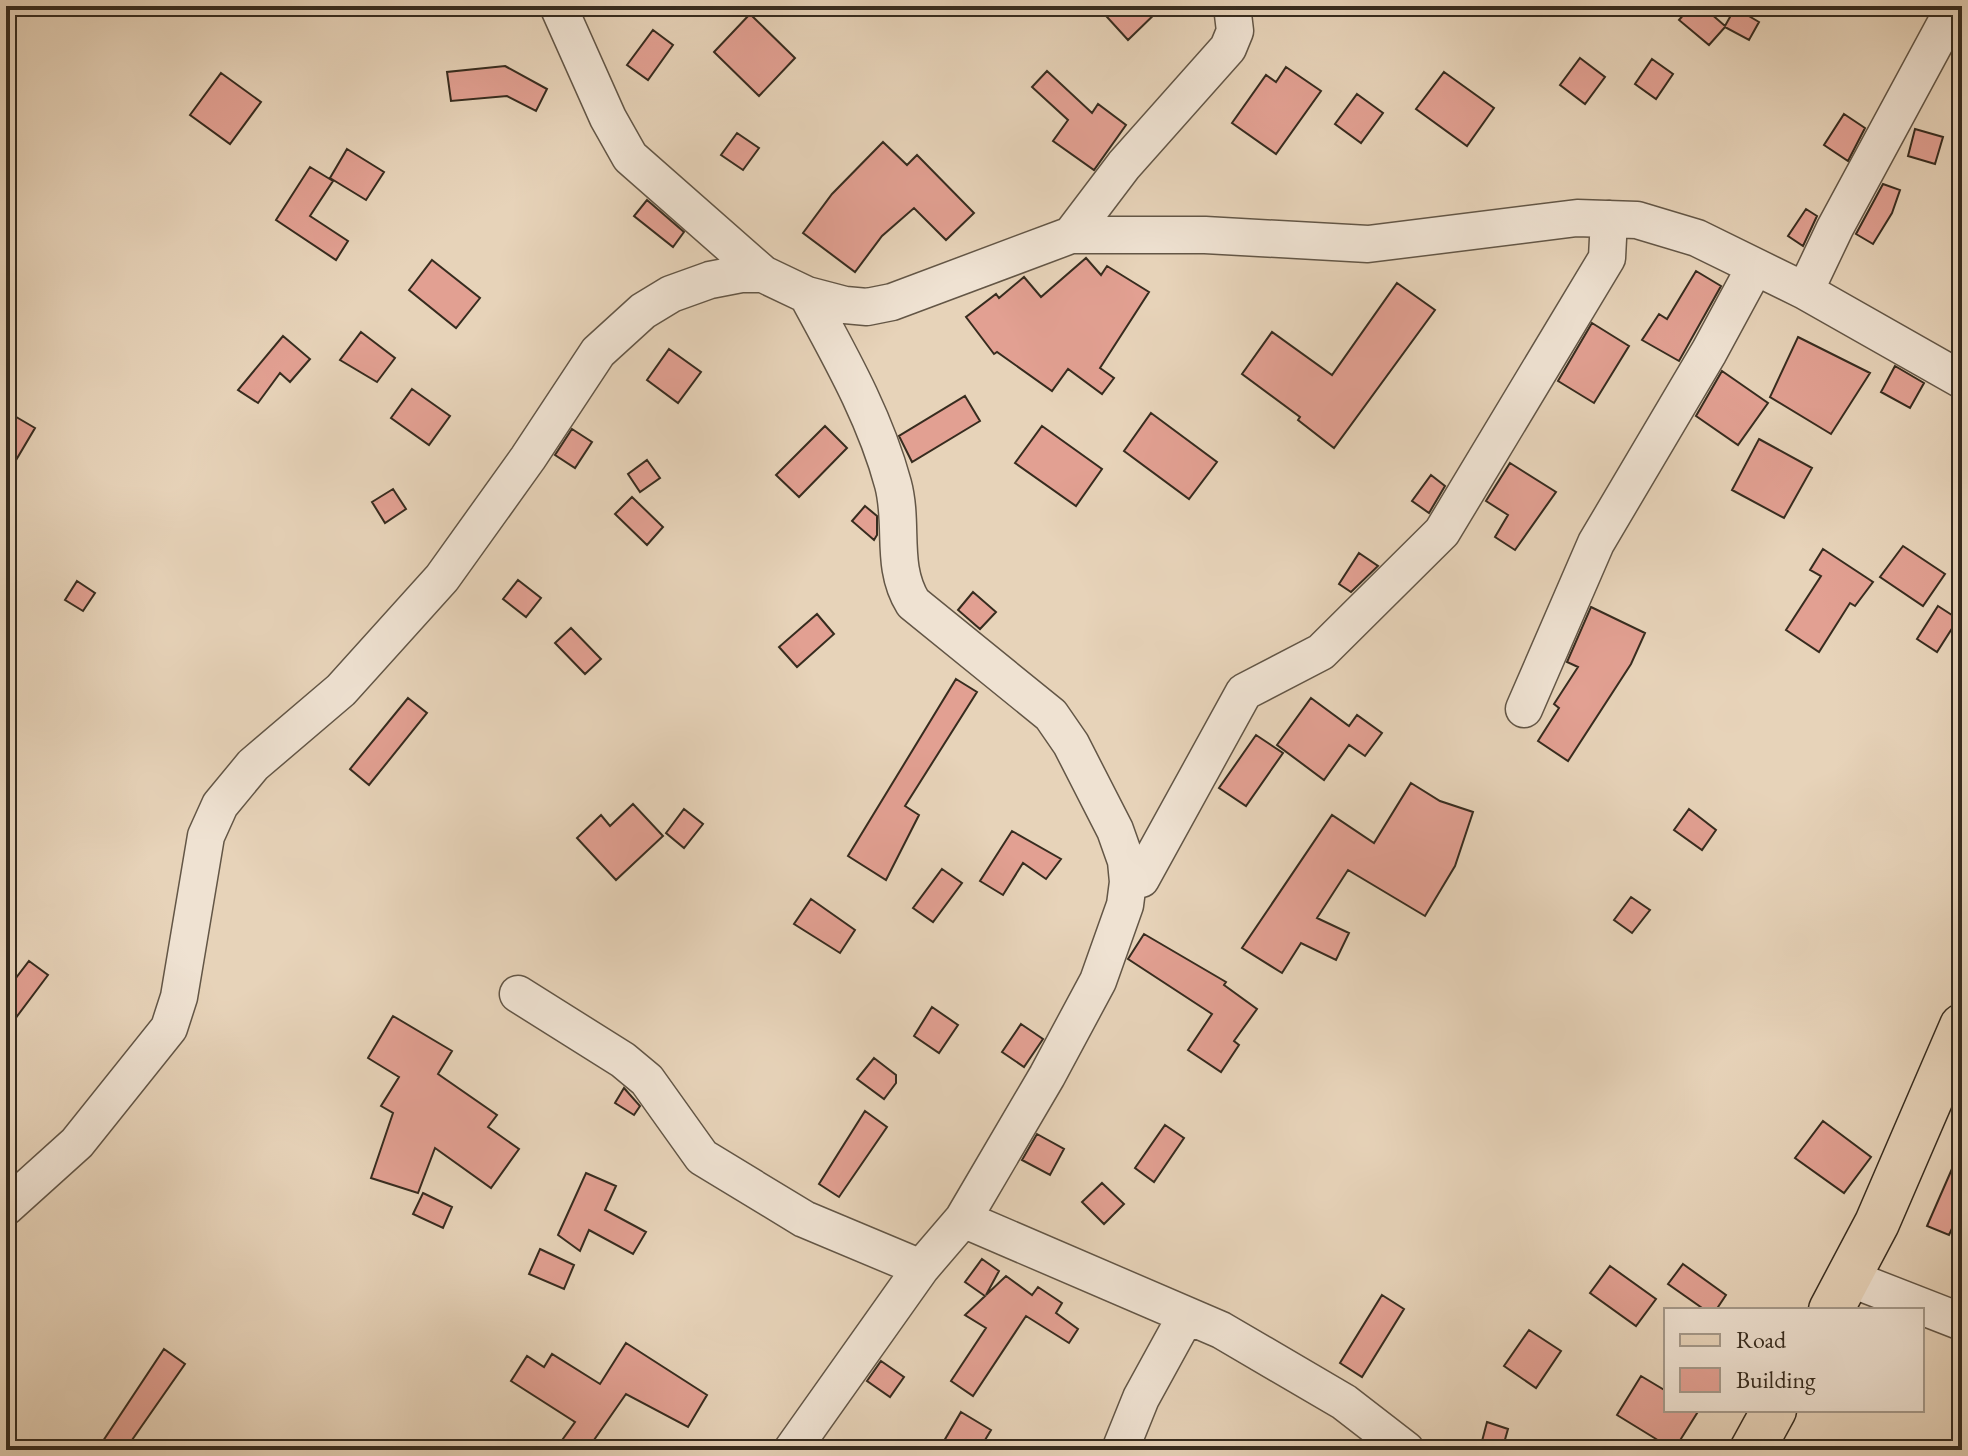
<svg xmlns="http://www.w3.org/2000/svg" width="1968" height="1456" font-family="'EB Garamond',serif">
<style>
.building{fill:#e2a092;stroke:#372c1f;stroke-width:2}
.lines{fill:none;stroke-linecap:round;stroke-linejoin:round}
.minor-casing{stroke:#635646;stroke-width:39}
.major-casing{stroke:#372c1f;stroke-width:47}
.minor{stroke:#efe2d2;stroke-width:36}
.major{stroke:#e7d3b9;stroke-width:44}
</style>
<rect width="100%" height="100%" fill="#e7d3b9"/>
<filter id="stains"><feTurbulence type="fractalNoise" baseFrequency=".0025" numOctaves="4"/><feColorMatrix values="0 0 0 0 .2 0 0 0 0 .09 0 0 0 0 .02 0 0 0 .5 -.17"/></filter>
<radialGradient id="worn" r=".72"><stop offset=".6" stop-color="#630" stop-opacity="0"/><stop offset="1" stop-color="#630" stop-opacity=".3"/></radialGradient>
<path class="building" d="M1097,6H1163L1128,40Z
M1691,6H1702L1725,26L1735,8L1759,22L1749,40L1725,27L1709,45L1679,20Z
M750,14L795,58L759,96L714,52Z
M653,30L673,45L648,80L627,65Z
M1580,58L1605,77L1585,104L1560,85Z
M1652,59L1673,74L1656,99L1635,84Z
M505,66L547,89L536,111L507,96L451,101L447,72Z
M1286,67L1321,91L1276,154L1232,123L1266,75L1276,82Z
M1047,71L1092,113L1098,104L1126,125L1094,170L1053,141L1068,120L1032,87Z
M1444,72L1494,108L1467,146L1416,109Z
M221,73L261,102L230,144L190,115Z
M1357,94L1383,113L1361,143L1335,124Z
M1844,114L1865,128L1848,161L1824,145Z
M1915,129L1943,137L1935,164L1908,156Z
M737,133L759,148L743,170L721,155Z
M883,142L907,165L917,155L974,213L946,240L914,208L882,236L855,272L803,233L832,194Z
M347,149L384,172L366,200L330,178Z
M310,167L333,181L310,216L348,241L336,260L276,220Z
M1883,184L1900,190L1892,213L1873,244L1856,234Z
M647,200L684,232L673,247L634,216Z
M1806,209L1817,216L1803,246L1788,236Z
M1086,258L1101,275L1107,266L1149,292L1100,368L1114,378L1102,394L1068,369L1052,391L997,352L994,354L966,317L996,294L999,298L1024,277L1041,297Z
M432,260L480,298L456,328L409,290Z
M1696,271L1721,286L1679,361L1642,340L1659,314L1667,319Z
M1397,283L1435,310L1334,448L1298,420L1300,417L1242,374L1272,332L1332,375Z
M1592,323L1629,346L1594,403L1558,381Z
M361,332L395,358L377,382L340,360Z
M283,336L310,359L290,382L280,373L258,403L238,390Z
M1798,337L1870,373L1831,434L1770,397Z
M669,349L701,372L678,403L647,380Z
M1895,366L1924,383L1910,408L1881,392Z
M1722,371L1768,403L1738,445L1696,416Z
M412,389L450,416L429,445L391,418Z
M965,396L980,421L912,462L899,436Z
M6,411L35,428L6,477Z
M1151,413L1217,462L1189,499L1124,451Z
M825,426L847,448L799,497L776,475Z
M1042,426L1102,469L1076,506L1015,463Z
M572,429L592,442L575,468L555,455Z
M1759,439L1812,468L1784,518L1732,490Z
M647,460L660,478L640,492L628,474Z
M1510,463L1556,492L1515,550L1495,537L1508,515L1486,501Z
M1431,475L1445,486L1429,513L1412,501Z
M393,489L406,509L385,523L372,502Z
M632,497L663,527L647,545L615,514Z
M865,506L877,516V535L874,540L852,521Z
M1903,546L1945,574L1923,606L1880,577Z
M1823,549L1873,582L1855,606L1850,603L1819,652L1786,630L1821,576L1810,570Z
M1359,553L1378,566L1351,592L1339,584Z
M518,580L541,598L526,617L503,599Z
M77,581L95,593L83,611L65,600Z
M973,592L996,612L980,629L958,610Z
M1938,606L1958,619L1937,652L1917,639Z
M1591,607L1645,633L1631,664L1568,761L1538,741L1559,708L1554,704L1578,667L1567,662Z
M817,614L834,634L797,667L779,647Z
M571,628L601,659L585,674L555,643Z
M956,679L977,692L905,806L919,815L886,880L848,856Z
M408,698L427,713L369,785L350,769Z
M1311,698L1349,726L1357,715L1382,733L1365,756L1349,745L1324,780L1277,745Z
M1256,735L1283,753L1246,806L1219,788Z
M1411,783L1440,801L1473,812L1455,866L1425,916L1348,870L1317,918L1349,933L1336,960L1301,943L1282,973L1242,948L1332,815L1374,843Z
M633,804L663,836L616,880L577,838L601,815L610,826Z
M684,809L703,824L684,848L666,833Z
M1689,809L1716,830L1702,850L1674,830Z
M1012,831L1061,859L1046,879L1023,863L1003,895L980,881Z
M942,869L962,883L933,922L913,908Z
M1631,897L1650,910L1632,933L1614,920Z
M811,899L855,930L840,953L794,924Z
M1144,934L1226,982L1224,985L1257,1009L1234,1041L1239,1045L1221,1072L1188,1050L1212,1014L1128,959Z
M29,961L48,975L6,1031V991Z
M932,1007L958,1025L939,1053L914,1036Z
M393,1016L452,1051L438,1074L497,1115L488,1127L519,1149L491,1188L435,1148L418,1193L371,1178L393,1113L381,1106L399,1077L368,1058Z
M1021,1024L1043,1039L1024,1067L1002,1052Z
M874,1058L896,1075V1083L884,1099L857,1079Z
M624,1088L640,1106L634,1115L615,1103Z
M865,1111L887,1127L839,1197L819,1184Z
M1823,1121L1871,1157L1844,1193L1795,1158Z
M1165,1125L1184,1138L1154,1182L1135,1168Z
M1037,1134L1064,1149L1050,1175L1022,1160Z
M1962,1146V1225L1955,1222L1949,1235L1927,1226Z
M586,1173L616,1186L605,1210L646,1232L633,1254L589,1230L580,1251L558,1235Z
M1102,1183L1124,1204L1104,1224L1082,1202Z
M423,1193L452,1207L443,1228L413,1214Z
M540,1249L574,1265L564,1289L529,1274Z
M982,1259L999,1271L986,1295L1006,1276L1032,1295L1038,1287L1062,1303L1056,1313L1078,1329L1069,1343L1026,1316L973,1396L951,1381L986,1328L965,1315L985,1296L965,1282Z
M1683,1264L1726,1295L1716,1310H1705L1668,1284Z
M1610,1266L1656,1299L1636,1326L1590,1293Z
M1382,1295L1404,1309L1362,1377L1340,1363Z
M1529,1330L1561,1351L1536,1388L1504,1366Z
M626,1343L707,1395L688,1427L626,1394L587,1450H555L575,1422L511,1381L527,1356L544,1367L552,1354L600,1384Z
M164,1349L185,1364L125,1450H97Z
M881,1361L904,1377L890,1397L867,1381Z
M1641,1376L1666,1391V1410H1699L1674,1450L1617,1415Z
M961,1412L991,1430L979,1450H960L944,1441Z
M1487,1422L1508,1429L1502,1450L1481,1445Z"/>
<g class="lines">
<defs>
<path id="minor" d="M558,6L608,118L630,157L763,274
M1071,235L1124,165L1228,48L1235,31L1232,6
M1805,291L1835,228L1955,6
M807,295C840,356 875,417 893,484C904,525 890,566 913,603L1051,715L1071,744L1115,830L1126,861L1128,882L1125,905L1098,981L1047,1076L963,1219
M1524,709L1596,543L1709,352L1755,267
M1128,882L1141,879L1244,692L1321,652L1442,532L1607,258L1609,219
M518,994L623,1060L647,1080L702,1157L804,1219L921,1268
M6,1207L77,1143L169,1028L179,997L206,836L220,805L253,765L341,690L442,578L528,458L598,352L643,311L671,294L710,280L741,274H763L807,295L845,305L867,307L892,302L1071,235H1205L1368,244L1577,218L1637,220L1697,238L1805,291L1962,380
M1849,1278L1962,1322
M792,1450L921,1268L963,1219L1221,1330L1344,1402L1406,1450
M1120,1450L1141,1398L1186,1316"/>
<path id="major" d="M1831,1310L1877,1223L1962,1026
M1752,1450L1774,1410"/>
</defs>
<use href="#minor" class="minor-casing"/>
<use href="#major" class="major-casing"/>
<use href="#minor" class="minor"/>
<use href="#major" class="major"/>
</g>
<rect width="1968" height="1456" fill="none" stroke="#e7d3b9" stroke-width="32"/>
<rect x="8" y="8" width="1952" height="1440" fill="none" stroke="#372c1f" stroke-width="4"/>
<rect x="16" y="16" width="1936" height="1424" fill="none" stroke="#372c1f" stroke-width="2"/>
<rect x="1664" y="1308" width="260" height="104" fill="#efe2d2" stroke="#a5998a" stroke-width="2"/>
<rect x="1680" y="1334" width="40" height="12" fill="#e7d3b9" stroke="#a5998a" stroke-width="2"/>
<text x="1736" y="1348" font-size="24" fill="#372c1f">Road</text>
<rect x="1680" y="1368" width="40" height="24" fill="#e2a092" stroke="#a5998a" stroke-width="2"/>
<text x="1736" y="1388" font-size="24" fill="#372c1f">Building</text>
<rect width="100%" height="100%" filter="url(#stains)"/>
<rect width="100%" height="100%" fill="url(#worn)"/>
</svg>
